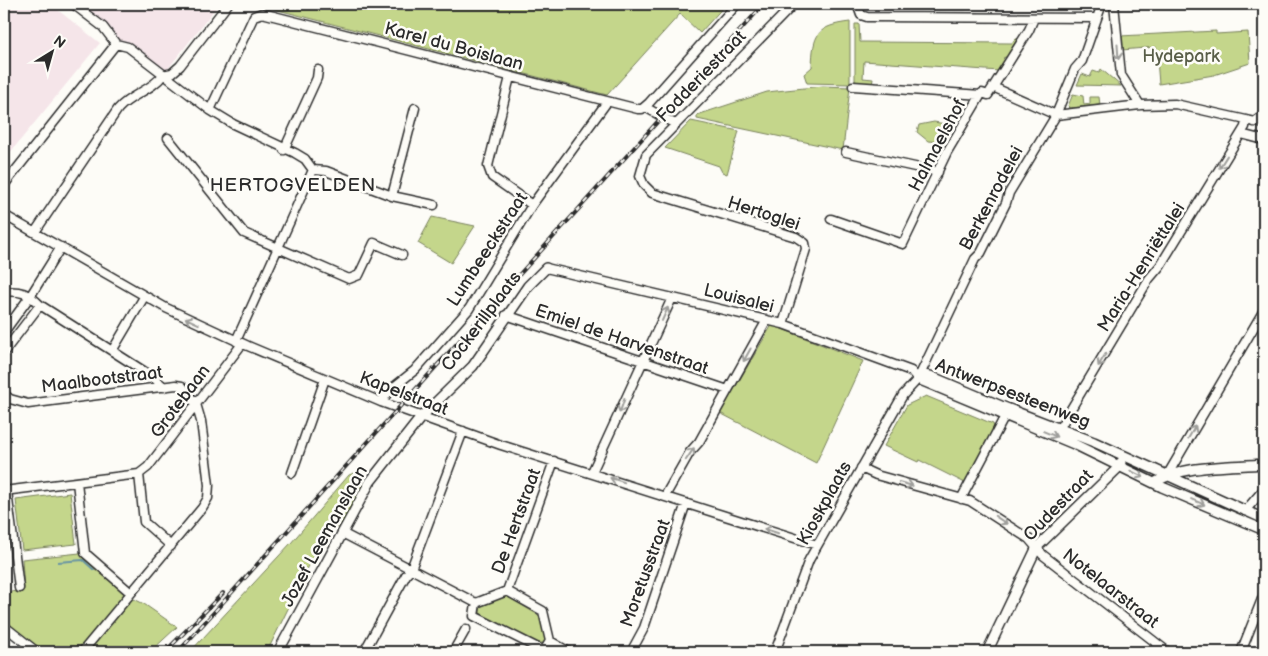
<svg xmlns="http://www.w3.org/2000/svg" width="1268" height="656" font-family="'Balsamiq Sans',sans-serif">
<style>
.built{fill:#f5e5e9}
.green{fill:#c4d68b;stroke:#78805b}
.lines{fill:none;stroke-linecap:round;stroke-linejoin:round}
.stream{stroke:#6995a4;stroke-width:2}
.minor-casing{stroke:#2b2b2b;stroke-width:11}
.tertiary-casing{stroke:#2b2b2b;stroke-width:12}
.minor{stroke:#fdfcf7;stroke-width:8}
.tertiary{stroke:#fdfcf7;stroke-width:9}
.rail-casing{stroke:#2b2b2b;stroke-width:4}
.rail{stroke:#fdfcf7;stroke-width:2;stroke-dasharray:5.5;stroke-linecap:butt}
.oneway{stroke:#9e9e9b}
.labels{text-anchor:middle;stroke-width:5;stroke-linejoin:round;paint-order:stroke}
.street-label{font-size:18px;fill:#2b2b2b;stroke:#fdfcf7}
.park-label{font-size:18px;fill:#595e48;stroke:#fdfcf7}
.neighbourhood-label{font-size:19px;letter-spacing:1px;fill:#2b2b2b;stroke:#fdfcf7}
</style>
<rect width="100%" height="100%" fill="#fdfcf7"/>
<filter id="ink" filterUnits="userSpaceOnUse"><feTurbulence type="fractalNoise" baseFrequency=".02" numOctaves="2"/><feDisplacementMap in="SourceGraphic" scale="10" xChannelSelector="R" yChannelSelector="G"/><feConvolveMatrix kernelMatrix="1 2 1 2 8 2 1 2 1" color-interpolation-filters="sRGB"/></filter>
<g filter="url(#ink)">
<path class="built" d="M4,4H50L100,43L4,160Z
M73,4H219L163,75Z"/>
<path class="green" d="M255,4H726L700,33L680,14L607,95Z
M850,22V84L807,83L804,74L812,67C813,34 817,26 850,22Z
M855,24H859L860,42L1012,43L1015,39H1018L1008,56L1003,58L1005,60L999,71L864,61L863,78L873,79L872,85L855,84Z
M1216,31V34L1248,32L1250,63L1214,75L1159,84L1156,47L1122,50L1120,36Z
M1101,69L1121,86L1077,85L1082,74L1090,77L1093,71L1099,73Z
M823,86L850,87L843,150L697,119V115L767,92Z
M1073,94L1083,96L1084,105L1090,104V97H1099L1100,105L1070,108L1068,106Z
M691,121L739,131L727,174L722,172L719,166L665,148Z
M934,122L951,125L942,142L928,141L917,132L919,125Z
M432,217L475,226L451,263L418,243Z
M772,325L863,361L816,463L720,413Z
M926,396L993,424L994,428L965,483L919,460L918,462L884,446L907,405Z
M354,473L362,478L363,485L343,521L319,545L267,652H190L291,543L349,475Z
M70,493L76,544L22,550L16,500Z
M80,553L126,595L144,604L177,627L150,652H41L4,623V593L24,590L22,559Z
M504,595L542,617L546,640L543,643H533L480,613L481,604Z"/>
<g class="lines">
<path class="stream" d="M843,219L850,222
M58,562L83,560L94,570"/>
<defs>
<path id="minor" d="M73,4L103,27L116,44L128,47L210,110L233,124L295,153L305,159L313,170L326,171L392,196L434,205
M857,4L861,15L867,17L1097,18
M1114,4L1121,75L1140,105
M163,75L172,73L180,66L228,4
M510,77L488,166L492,177L532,205
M853,86L981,95
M993,87L1056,115
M645,107L675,124
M210,110L254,16L262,13L638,109H642L649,103L737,4
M1056,115L1140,105L1175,104L1264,124
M1254,122L1264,115
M1241,134L1264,140
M168,138L244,233L349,279L359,275L374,243L402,255
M284,150L317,78L318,70
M846,152L938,172
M4,185L116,44
M392,196L415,108
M4,215L166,308L248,346L381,402L501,445L817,545
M831,219L903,244L947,152L982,93L988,95L1029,30L1034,18
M35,232L118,109C131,94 151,91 163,75
M546,268L783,324L911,371L918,379
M4,292C20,290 28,293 40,305L153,377L164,387
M506,315L728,390
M783,324L806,249L805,243L796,237L652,193L644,185L640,176L646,155L794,4
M4,332L31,295L61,247
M236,341L313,170
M112,351L144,297
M4,352L40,305
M4,394L10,399L28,404L176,385L182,386L196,404L201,421L209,485L208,498L202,508L82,652
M381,402L390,390L415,370L469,309L532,205L607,102
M1059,429L1149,279L1160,266L1245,127L1246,120
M861,468L876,475L970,501L1029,539L1043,555L1168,652
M592,472L672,298
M292,473L325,379
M139,474L148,467L242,344
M139,474L144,522L171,546
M1168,474L1264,310
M77,482L85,553L131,593
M4,491L139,474
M7,491L19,588
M665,496L690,452L699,442L767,320
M961,499L1005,416
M1245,511L1264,489
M342,533L476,603
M507,591L543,611L550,641L544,651L474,616L476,603Z
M507,591L554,461
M4,626L37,652
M550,641L569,652
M364,652L406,575L411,569L463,431
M453,652L466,629
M631,652L644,628L686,503
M775,652L809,560L903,395L918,379L975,259L981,253L1006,203L1009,193L1055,117L1075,69L1082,61L1102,4
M1241,652L1264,594"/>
<path id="tertiary" d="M1154,483C1184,464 1229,467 1264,464
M1264,519L1094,442L1001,406L930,376L922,375L918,379L1074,444L1162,487L1264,530
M278,652L370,482L422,416L473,366L528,286L546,268
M987,652L1037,547L1120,466L1121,462"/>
</defs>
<use href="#minor" class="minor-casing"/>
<use href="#tertiary" class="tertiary-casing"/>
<use href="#minor" class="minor"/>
<use href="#tertiary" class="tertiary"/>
<defs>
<path id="rail" d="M165,652L223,593
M178,652L764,4"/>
</defs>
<use href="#rail" class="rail-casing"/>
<use href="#rail" class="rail"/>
</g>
<defs><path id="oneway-shaft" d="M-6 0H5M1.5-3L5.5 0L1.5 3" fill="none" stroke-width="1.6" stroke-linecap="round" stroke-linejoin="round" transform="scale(1.25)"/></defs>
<g class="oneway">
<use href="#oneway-shaft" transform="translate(1118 52) rotate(86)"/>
<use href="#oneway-shaft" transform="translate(1223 162) rotate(122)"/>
<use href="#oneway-shaft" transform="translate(665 314) rotate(-66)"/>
<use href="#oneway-shaft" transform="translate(192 321) rotate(-155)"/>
<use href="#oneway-shaft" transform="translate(747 355) rotate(119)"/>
<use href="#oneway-shaft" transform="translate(1102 360) rotate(121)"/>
<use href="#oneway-shaft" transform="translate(622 406) rotate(109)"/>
<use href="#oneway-shaft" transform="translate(1192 432) rotate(-60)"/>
<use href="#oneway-shaft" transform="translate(1050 434) rotate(23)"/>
<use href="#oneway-shaft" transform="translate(690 454) rotate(-56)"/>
<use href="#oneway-shaft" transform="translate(1137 474) rotate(26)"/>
<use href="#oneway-shaft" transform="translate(617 480) rotate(-162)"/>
<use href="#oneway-shaft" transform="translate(906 484) rotate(16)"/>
<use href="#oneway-shaft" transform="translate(1198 502) rotate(23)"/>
<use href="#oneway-shaft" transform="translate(1001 520) rotate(34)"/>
<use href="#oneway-shaft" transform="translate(771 531) rotate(-162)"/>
</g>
</g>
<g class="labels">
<g class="street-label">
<text transform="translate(454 46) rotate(15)" y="6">Karel du Boislaan</text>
<text transform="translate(701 76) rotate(-46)" y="6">Fodderiestraat</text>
<text transform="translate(937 145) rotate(-62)" y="6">Halmaelshof</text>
<text transform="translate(991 198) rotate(-62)" y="6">Berkenrodelei</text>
<text transform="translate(764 213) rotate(18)" y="6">Hertoglei</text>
<text transform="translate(487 249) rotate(-57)" y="6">Lumbeeckstraat</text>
<text transform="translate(1141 267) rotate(-58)" y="6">Maria-Henriëttalei</text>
<text transform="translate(739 298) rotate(14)" y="6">Louisalei</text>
<text transform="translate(481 321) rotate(-53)" y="6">Cockerillplaats</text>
<text transform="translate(622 339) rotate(19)" y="6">Emiel de Harvenstraat</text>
<text transform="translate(102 379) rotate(-7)" y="6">Maalbootstraat</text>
<text transform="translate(404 393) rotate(21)" y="6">Kapelstraat</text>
<text transform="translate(1013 393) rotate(21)" y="6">Antwerpsesteenweg</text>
<text transform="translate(180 401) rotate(-53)" y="6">Grotebaan</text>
<text transform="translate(824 503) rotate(-61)" y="6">Kioskplaats</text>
<text transform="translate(1058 505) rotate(-46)" y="6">Oudestraat</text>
<text transform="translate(516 521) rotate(-70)" y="6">De Hertstraat</text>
<text transform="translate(324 536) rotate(-61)" y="6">Jozef Leemanslaan</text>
<text transform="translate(645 573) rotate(-70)" y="6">Moretusstraat</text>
<text transform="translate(1111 588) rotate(38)" y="6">Notelaarstraat</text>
</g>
<g class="park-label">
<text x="1181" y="62">Hydepark</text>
</g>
<g class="neighbourhood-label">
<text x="293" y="191">HERTOGVELDEN</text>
</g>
</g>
<rect width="1268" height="656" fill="none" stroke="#fdfcf7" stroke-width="20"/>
<rect x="10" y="10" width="1248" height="636" fill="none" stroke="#2b2b2b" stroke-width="2" filter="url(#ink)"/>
<g transform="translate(52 52) rotate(37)" stroke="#fdfcf7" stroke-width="4" paint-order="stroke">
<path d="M0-4L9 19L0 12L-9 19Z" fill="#2b2b2b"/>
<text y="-8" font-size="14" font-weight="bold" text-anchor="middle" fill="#2b2b2b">N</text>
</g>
</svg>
